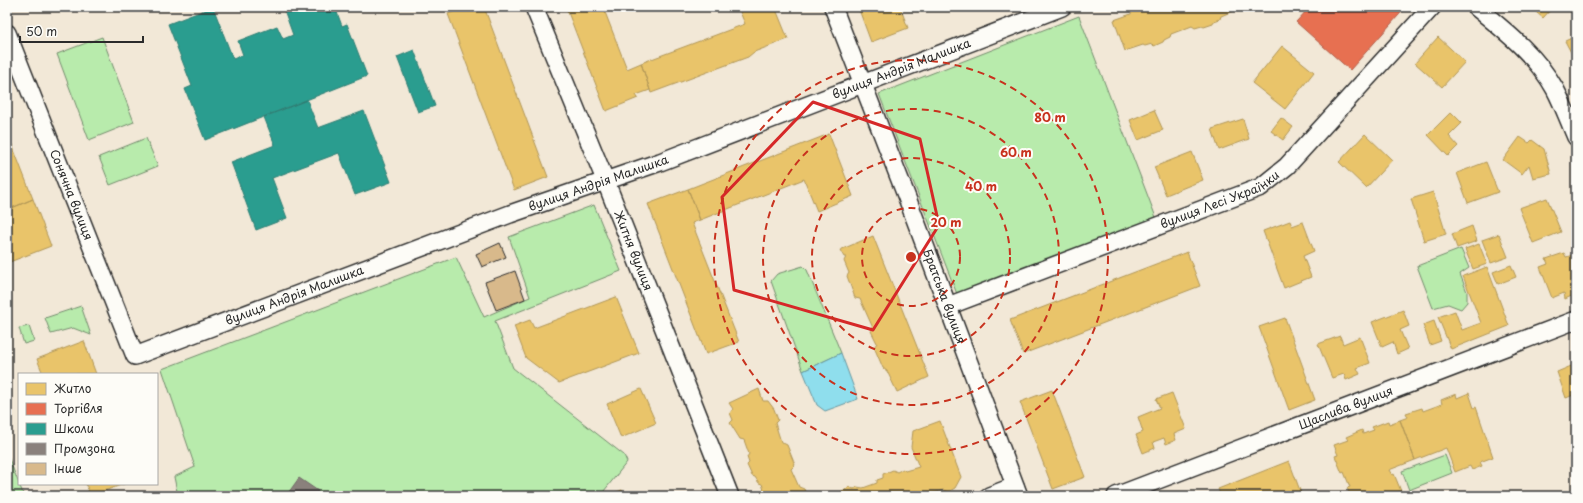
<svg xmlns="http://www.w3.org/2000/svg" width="1583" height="503" font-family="'Playpen Sans',sans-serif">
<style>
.green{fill:#b8ebac;stroke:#728b6c}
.water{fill:#8fdeed;stroke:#67969f}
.homes{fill:#e9c46a;stroke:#b09657}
.shops{fill:#e76f51;stroke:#af5b46}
.schools{fill:#2a9d8f;stroke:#2a7b71}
.industry{fill:#8a817c;stroke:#6e6764}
.building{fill:#d8b98b;stroke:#2b2b2b}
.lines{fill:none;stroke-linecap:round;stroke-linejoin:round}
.street-casing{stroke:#2b2b2b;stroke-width:20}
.street{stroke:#fdfcf7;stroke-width:17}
.marked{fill:none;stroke:#d62828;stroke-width:3;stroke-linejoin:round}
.ring{fill:none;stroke:#c8321e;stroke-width:2;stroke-dasharray:7 5}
.labels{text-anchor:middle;stroke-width:4;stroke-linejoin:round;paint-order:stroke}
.street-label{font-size:12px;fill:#2b2b2b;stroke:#fdfcf7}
.centre{fill:#c8321e;stroke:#fdfcf7;stroke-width:2}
.ring-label{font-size:12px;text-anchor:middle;font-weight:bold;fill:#c8321e;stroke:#fdfcf7;stroke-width:4;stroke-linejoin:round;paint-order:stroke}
</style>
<rect width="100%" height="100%" fill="#f2e8d7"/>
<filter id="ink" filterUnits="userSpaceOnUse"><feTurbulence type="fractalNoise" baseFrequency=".025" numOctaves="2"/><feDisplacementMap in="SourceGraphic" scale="8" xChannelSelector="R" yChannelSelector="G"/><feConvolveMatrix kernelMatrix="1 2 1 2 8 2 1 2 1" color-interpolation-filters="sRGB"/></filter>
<g filter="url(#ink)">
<path class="green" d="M1079,16L1157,220L957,294L879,94Z
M102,37L134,122L89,140L57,54Z
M146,138L158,166L110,185L99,157Z
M594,205L621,271L495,321L513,368L624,455L627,462L600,496H178L174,477L195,467L162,369L456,257L484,317L530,297L509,237Z
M1461,249L1469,268L1460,274L1467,292V302L1461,309L1448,304L1433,308L1417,266Z
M803,266L807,270L841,353L803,371L771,281L777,274Z
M81,306L91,335L73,328L51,334L45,318Z
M29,326L34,341L24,344L19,328Z
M7,454L24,496H7Z
M1445,455L1452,473L1409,490L1402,471Z"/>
<path class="water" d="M841,353L858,399L825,411L817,405L803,371Z"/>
<path class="homes" d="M466,7H484L548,177L514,190L448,14Z
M566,7H603L627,69L641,63L650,90L636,95L638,98L606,111Z
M738,7H775L788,39L754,52L748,57L651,93L641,63L745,24Z
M858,7H900L908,28L871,42Z
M1258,7L1250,10L1247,9L1241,11L1238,9L1221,16L1220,19L1214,21L1213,24L1204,27L1202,26L1195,28L1192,26L1171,34L1170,37L1164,40L1163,42L1154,46L1152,44L1145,46L1143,45L1125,51L1114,20L1131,14L1132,10L1139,7Z
M1530,7H1553L1543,18Z
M1576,36V62L1565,41Z
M1438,37L1465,62L1442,87L1415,63Z
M1282,46L1314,72L1285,109L1252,83Z
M1154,110L1163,130L1138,140L1130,120Z
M1451,112L1462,123L1449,136L1458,146L1448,156L1428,135Z
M1281,118L1293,127L1283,140L1271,131Z
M1243,119L1249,139L1219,150L1212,129Z
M7,132L33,199L7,210Z
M829,134L853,196L817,211L804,179L700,220L688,189Z
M1365,134L1392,160L1366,188L1339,162Z
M1520,137L1529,143L1532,140L1544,149L1551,174L1533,178L1529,165L1522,174L1503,160Z
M1192,152L1203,180L1166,195L1154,167Z
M1486,162L1498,192L1468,203L1457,173Z
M688,189L700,220L692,223L739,342L706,354L648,204Z
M1433,192L1446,234L1424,241L1411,199Z
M1547,198L1561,232L1533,243L1519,208Z
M33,199L51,246L7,263V210Z
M1290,221L1292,226L1303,222L1314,251L1303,256L1311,277L1284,288L1263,231Z
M1472,226L1477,241L1457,248L1452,234Z
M1499,234L1508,257L1491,263L1482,240Z
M873,236L929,377L897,392L887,371L883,368L874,347L877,343L871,331L873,328L860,299L855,298L847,276L849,273L844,261L846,257H844L840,250Z
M1479,244L1487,264L1473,269L1465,249Z
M1187,252L1200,286L1023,354L1010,320Z
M1564,253L1566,257L1573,255L1576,260V294L1565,299L1564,293L1552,298L1540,267L1548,264L1546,259Z
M1511,265L1516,277L1498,284L1493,272Z
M1487,267L1509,326L1451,349L1438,317L1455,311L1462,330L1481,323L1463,276Z
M616,297L639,353L559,383L526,358L514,326L530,320L534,328Z
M1403,310L1409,326L1400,330L1408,349L1397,354L1393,342L1382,347L1372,322Z
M1285,318L1315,400L1289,410L1259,327Z
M1434,321L1441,341L1430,345L1423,325Z
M1340,336L1343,344L1360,337L1370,363L1357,368L1360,374L1346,380L1344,374L1332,378L1318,344Z
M84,341L96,374H43L37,359Z
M1576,364V394L1566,398L1557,372Z
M641,389L656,423L621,438L607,404Z
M759,389L763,401H768L774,409L778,420L775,423L781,442L787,445L795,465L791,469L799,487L804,489L806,494L809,496H766L762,484L759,483L755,477L752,476L747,465L749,463L747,457L749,454L744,440L740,439L730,423L733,420L730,413L733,409L729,403Z
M1052,390L1085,477L1053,489L1020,402Z
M1172,393L1186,429L1174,434L1176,440L1166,444L1164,438L1153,442L1155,448L1143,453L1136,435L1143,432L1138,417L1160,408L1156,399Z
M1469,393L1474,408L1476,407L1493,457L1480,462L1482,466L1472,470L1470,466L1455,472L1446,448L1415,460L1400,420L1408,417L1406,413L1422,408L1423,411L1442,404L1441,400L1456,394L1457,398Z
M1400,420L1415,460L1389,470L1392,475L1394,474L1401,491L1398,492L1399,496H1351L1347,488L1350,487L1344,472L1342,473L1335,456L1338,455L1334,445L1348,440L1346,437L1362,430L1363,434L1374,430L1372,427L1388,421L1389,424Z
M940,421L961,477L955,488L948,492L943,490L925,496H835L849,487L854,489L857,487L863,488L877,483V480L883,478V474L893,470L897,472L903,469L905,471L919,467L911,447L913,431Z
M1289,461L1302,496H1221L1218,489Z
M86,484H124L90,496Z
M622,490L624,496H607Z"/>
<path class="shops" d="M1310,7H1406L1350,70L1296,22Z"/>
<path class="schools" d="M213,7L233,59L243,55L238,41L277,26L283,39L293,35L283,7H335L342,26L347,24L367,76L205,140L185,89L192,86L168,24Z
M414,50L435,106L418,112L397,57Z
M307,100L318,128L364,111L391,182L355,195L339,153L272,178L287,218L256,230L231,162L275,145L264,117Z"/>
<path class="industry" d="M299,478L318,491L315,496H286Z"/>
<path class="building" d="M500,243L506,257L482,267L476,254Z
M515,271L525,299L496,310L485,282Z"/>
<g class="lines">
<defs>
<g id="street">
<path id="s1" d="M534,7L608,187L730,496"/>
<path id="s2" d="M833,7L909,203L1019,496"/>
<path d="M1476,7C1505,31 1536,55 1555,89C1563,104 1569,121 1576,137"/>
<path id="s3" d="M7,33L135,356L510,214L660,162L1062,7"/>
<path id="s4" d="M948,306L1261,187L1287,166L1432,7"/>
<path d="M989,496L1015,486"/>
<path id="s5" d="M1116,496L1576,320"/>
</g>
</defs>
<use href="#street" class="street-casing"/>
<use href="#street" class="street"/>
</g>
</g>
<path class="marked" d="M813,102L920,139L939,225L873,330L734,290L722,197Z"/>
<g class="ring">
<circle cx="911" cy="257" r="49"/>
<circle cx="911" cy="257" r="99"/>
<circle cx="911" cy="257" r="148"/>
<circle cx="911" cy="257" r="197"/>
</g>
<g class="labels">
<g class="street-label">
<text dy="4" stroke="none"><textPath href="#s3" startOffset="1166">вулиця Андрія Малишка</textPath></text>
<text dy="4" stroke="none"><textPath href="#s3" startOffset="842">вулиця Андрія Малишка</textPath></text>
<text dy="4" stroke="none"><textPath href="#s3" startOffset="174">Сонячна вулиця</textPath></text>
<text dy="4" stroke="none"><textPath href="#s4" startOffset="292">вулиця Лесі Українки</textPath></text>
<text dy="4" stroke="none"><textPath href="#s1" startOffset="263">Житня вулиця</textPath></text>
<text dy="4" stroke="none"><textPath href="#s3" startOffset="518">вулиця Андрія Малишка</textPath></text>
<text dy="4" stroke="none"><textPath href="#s2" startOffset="310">Братська вулиця</textPath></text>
<text dy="4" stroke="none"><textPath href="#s5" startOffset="246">Щаслива вулиця</textPath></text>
</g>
</g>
<circle cx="911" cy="257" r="6" class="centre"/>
<g class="ring-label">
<text x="1050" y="122">80 m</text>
<text x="1016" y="157">60 m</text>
<text x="981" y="191">40 m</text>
<text x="946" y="227">20 m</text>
</g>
<rect width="1583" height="503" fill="none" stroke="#fdfcf7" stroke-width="24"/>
<rect x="12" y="12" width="1559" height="479" fill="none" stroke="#2b2b2b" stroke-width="1.5" filter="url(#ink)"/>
<rect x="18" y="373" width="140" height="112" fill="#fdfcf7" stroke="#a9a8a5"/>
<rect x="26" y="383" width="20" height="12" fill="#e9c46a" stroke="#a9a8a5"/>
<text x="54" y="393" font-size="12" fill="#2b2b2b">Житло</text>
<rect x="26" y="403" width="20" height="12" fill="#e76f51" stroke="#a9a8a5"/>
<text x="54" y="413" font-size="12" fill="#2b2b2b">Торгівля</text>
<rect x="26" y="423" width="20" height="12" fill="#2a9d8f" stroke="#a9a8a5"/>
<text x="54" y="433" font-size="12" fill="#2b2b2b">Школи</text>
<rect x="26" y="443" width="20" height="12" fill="#8a817c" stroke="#a9a8a5"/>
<text x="54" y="453" font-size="12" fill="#2b2b2b">Промзона</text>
<rect x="26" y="463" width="20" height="12" fill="#d8b98b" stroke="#a9a8a5"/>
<text x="54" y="473" font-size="12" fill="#2b2b2b">Інше</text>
<path d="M20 36v6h123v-6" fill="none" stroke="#2b2b2b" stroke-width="2"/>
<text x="26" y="36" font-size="12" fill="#2b2b2b" stroke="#fdfcf7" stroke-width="3" paint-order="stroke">50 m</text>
</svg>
